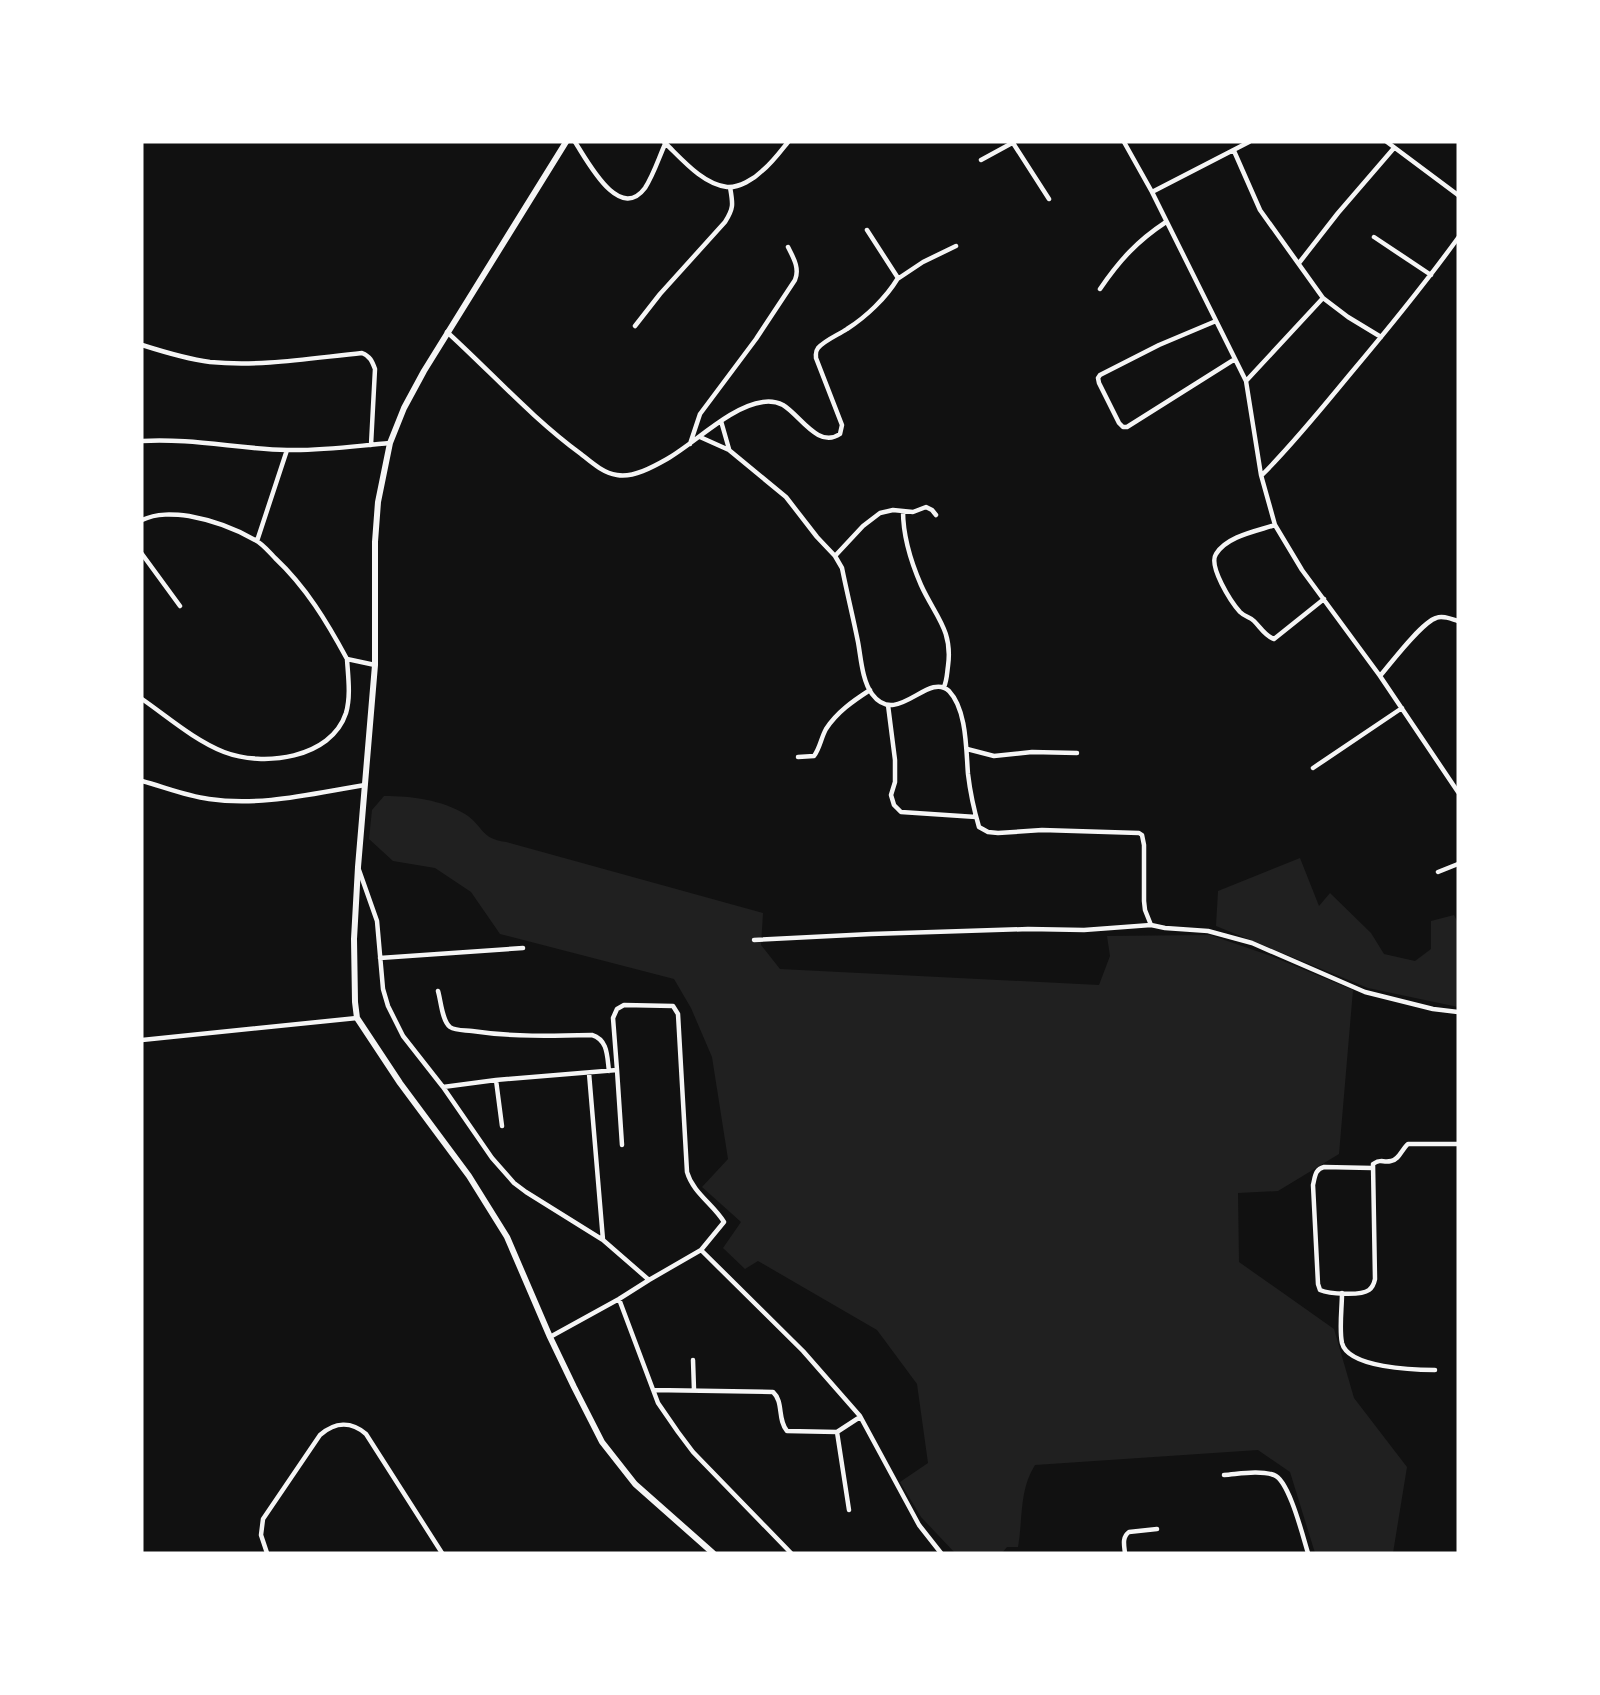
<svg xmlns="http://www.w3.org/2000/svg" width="1600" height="1695" font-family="'Fira Sans Condensed',sans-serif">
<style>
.green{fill:#202020}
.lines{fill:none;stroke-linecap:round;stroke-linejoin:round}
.minor{stroke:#f5f5f5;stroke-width:4.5}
.tertiary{stroke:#f5f5f5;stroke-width:6}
</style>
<rect width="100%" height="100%" fill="#111"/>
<path class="green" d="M384,796C411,796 442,800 465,814C484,826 479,838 506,842L763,913L761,945L780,969L1099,985L1110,956L1107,936L1210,935L1271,956L1353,990L1339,1154L1278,1191L1238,1193L1239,1262L1334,1329L1354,1398L1407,1467L1393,1553H1315L1290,1472L1258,1450L1035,1465C1019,1490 1023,1519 1018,1547H1007L1002,1553H955L921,1517L900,1482L928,1463L917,1384L877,1330L758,1261L745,1269L723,1248L741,1222L702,1187L728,1159L712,1057L691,1008L674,979L500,934L471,892L435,868L393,861L369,839L372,810Z
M1300,858L1319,906L1330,893L1371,933L1384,954L1415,961L1431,949V921L1454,915L1458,923V1007L1368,988L1216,926L1218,891Z"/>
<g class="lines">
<path class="minor" d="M575,142C587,160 619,223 645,188C654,174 659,157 666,142
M664,142C681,158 702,184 727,187C739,188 754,179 762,171C772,163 780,152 788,142
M1124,142L1152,192L1246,381L1261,475L1275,525L1302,570L1380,676
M1387,142L1458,195
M1013,143L1049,199
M1234,151L1260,210L1323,298L1348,317L1381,337
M981,160L1014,142
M1152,192L1249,142
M1374,237L1431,275
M1299,263L1338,213L1394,148
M899,278L923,262L956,246
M1100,289C1119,261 1137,241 1166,222
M1216,321L1159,345L1100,375L1098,378L1099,383L1119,423L1123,427H1127L1235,359
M635,326L660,294L725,222C734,208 733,204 730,187
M447,332C491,372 532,418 581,454C591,462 603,473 617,475C633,478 653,467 667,459C695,443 731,406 763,402C770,401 777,402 783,405C800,415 818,449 840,434L842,425L816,358C816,353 815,352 818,348C825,340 838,335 847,329C866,317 886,298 898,278L867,230
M142,345C164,352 187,359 210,362C261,367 312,358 362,353C370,356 372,361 375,369L371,445
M1246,381L1323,298
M721,421L729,449
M700,437L729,450L786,497L817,537L835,556L842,568C847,593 853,617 858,642C861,658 862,680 872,694C897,728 928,671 949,691C967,710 966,750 968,774C970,791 974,810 979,827L988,832L998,833L1042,830L1139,833L1142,835L1144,845V901L1145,910L1151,925
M142,441C191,438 239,449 287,450C322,451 355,446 390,443
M690,444L700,414L756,339L795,280C800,268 793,257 788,247
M1262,475C1294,443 1322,408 1351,373C1388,329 1424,285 1458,238
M903,511C903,536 911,562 921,585C935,616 953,630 948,666C947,673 947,680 944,687
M142,520C157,513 173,514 189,516C211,520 236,529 255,540C263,544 269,552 275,558C306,587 327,622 347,659L375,665
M1275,525C1257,531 1227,536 1216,554C1208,566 1231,602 1240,612C1245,617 1250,617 1254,621C1261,628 1265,636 1274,639L1324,599
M257,541L287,450
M142,554L180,606
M835,556L863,526L880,513L893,510L913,512L926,507L932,510L936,515
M1458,621C1451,619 1443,615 1436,618C1421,623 1391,663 1380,676L1458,792
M142,699C168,717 194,740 224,752C263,767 331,759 346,713C351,696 348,676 347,659
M888,705L895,760V782L891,795L894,805L901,812L976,817
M967,749L994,756L1032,752L1077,753
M798,757L814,756C820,748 821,738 826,729C837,712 853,701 870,690
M1313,768L1402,708
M142,781C164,787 186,796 209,799C261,807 314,793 365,785
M359,870L377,921L383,989L388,1006L403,1036L443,1087L492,1158L514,1183L526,1192L603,1240L649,1280L619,1299L550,1337
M1438,872L1458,864
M754,940L871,934L1028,929L1084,930L1151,925L1165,928L1208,931L1252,943L1365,992L1433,1009L1458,1012
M380,958L523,948
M438,991C441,1001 442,1021 450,1027C456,1031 465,1030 472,1031C512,1037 552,1036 592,1035C608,1040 607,1056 609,1071
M142,1040L357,1018
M617,1070L622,1145
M589,1073L603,1240
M496,1080L502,1126
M443,1087L496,1080L617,1070L613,1018L617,1009L624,1005L673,1006L678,1014L687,1172C693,1193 713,1204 724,1222L701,1250
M1372,1168L1324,1167C1315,1169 1315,1177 1313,1185L1318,1284L1320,1290C1329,1294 1361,1296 1369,1290C1373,1287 1374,1284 1375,1279L1373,1164C1382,1158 1382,1163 1391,1161C1399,1160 1402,1149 1408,1144H1458
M649,1280L701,1250L803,1351L860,1416L919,1525L941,1553
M1342,1293C1342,1308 1339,1329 1342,1343C1348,1368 1415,1370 1435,1370
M619,1299L658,1403L678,1432L693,1452L791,1553
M693,1360L694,1390
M653,1390L773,1392C784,1402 777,1419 787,1431L837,1432L849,1510
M837,1432L860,1417
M1224,1475C1239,1474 1259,1470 1274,1475C1289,1480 1303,1537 1308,1553
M267,1553L261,1535L263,1519L320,1435C335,1422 351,1421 366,1434L442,1553
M1125,1553C1124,1545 1122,1537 1129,1532L1157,1529"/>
<path class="tertiary" d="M566,142L424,371L404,408L390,443L378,502L375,542V665L358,867L354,939L355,1002L357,1018L400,1083L469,1176L507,1237L550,1337L574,1387L602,1442L635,1484L713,1553"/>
</g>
<rect width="1600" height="1695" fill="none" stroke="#ffffff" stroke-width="287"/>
</svg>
